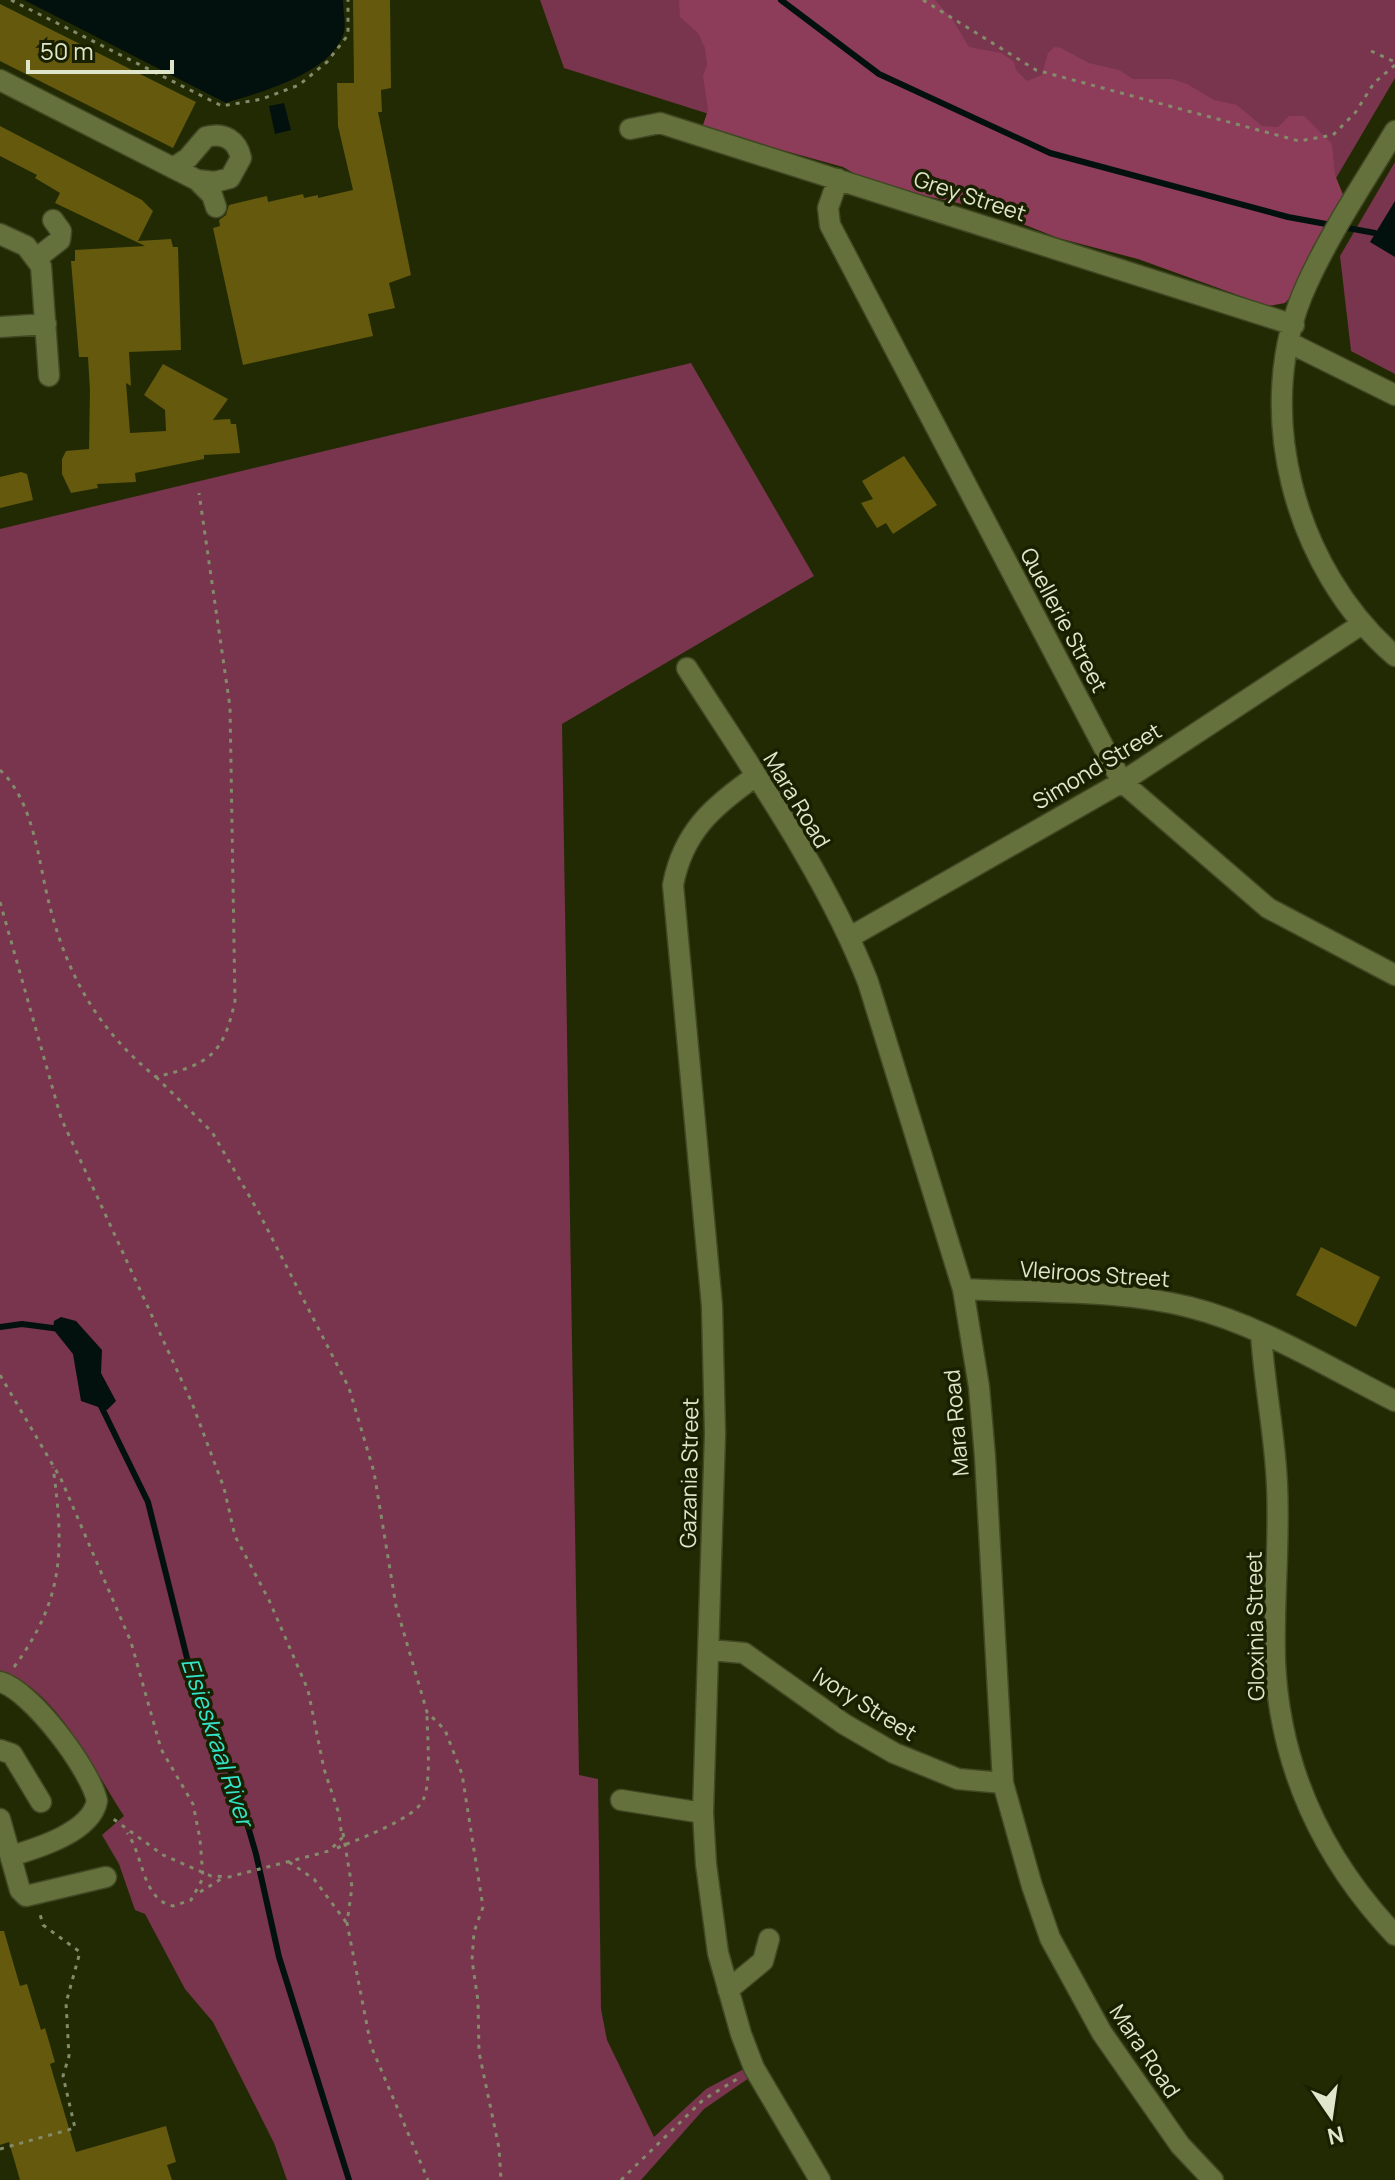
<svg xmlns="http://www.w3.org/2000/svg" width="1395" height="2180" font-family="Manrope,sans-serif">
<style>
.green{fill:#78354d}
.forest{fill:#8d3d5a}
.water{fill:#03110e}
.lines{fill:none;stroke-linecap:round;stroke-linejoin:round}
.stream{stroke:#03110e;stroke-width:6}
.building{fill:#64590d}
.minor-casing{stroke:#404824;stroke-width:23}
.path{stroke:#838b6b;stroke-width:3;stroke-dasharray:4 6;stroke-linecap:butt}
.minor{stroke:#65713c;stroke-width:20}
.labels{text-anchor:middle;stroke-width:7;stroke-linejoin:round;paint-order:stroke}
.street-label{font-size:22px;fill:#dfe6cc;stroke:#192000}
.water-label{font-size:24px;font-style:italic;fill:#33e6cb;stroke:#192000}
</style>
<rect width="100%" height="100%" fill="#222a04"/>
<path class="green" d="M540,0H1395V78L1269,292L564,68Z
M1395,162V374L1351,351L1340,256Z
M691,363L814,576L562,724L579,1775L598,1779L601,2009L607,2040L654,2137L706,2089L744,2069L749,2078L704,2109L641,2180H287L274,2143L213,2022L185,1989L145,1914L135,1910L119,1864L102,1835L124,1816C94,1771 55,1685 0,1672V529Z"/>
<path class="forest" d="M679,0H935L953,20L969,47L1001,53L1014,62L1016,70L1027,81L1042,75L1048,53L1054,47L1061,48L1089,63L1119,70L1133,79H1172L1187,84L1214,100L1237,105L1262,126L1278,127L1289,116H1304L1332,144L1335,175L1344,197L1313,246L1296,291L1285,303L1268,306L1138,259L1058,238L985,209L903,191L864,179L843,167L710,130L703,125L708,110L703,76L707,64L705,48L698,33L680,17Z"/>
<path class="water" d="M24,0H343C343,10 346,23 344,32C333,73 261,92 226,103Z
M284,103L291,130L275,134L269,106Z
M1395,201V257L1370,242Z
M61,1317L76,1321L102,1350L101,1373L116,1401L107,1410L81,1401L73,1354L53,1329L54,1321Z"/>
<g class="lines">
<path class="stream" d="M781,0L879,74L1050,153L1288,217L1375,233
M0,1327L22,1324L60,1329
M99,1402L148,1502L197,1698L234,1779L256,1854L279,1957L349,2180"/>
</g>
<path class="building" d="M353,0H390L391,88L381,90L382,112H378L411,275L389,283L395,308L368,314L373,336L243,365L213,228L220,226L219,220L226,215L229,205L267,196L268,202L303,194L304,198L318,195V198L353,190L338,126L337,83H354Z
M0,4L196,102L173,148L0,61Z
M0,126L142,200L153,211L138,241L171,239L173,247H178L181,350L129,352L131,386L126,383L130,433L166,431L165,410L144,395L163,364L228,399L213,420L230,419L231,424H236L240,453L204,455V459L135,473L136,482L97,484L98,488L71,493L62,474V459L66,451L89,449L90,391L88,357H79L71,261H75V250L145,246L55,203L60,193L35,178L37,175L0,156Z
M904,456L937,505L893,534L886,523L877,528L861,503L873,499L862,481Z
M21,472L27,474L33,500L0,508V477Z
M1321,1247L1380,1277L1356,1327L1296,1295Z
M0,1931H4L20,1986L27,1984L41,2030L45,2028L55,2062L50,2064L76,2152L166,2126L176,2162L167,2165L172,2180H20L9,2142L0,2145Z"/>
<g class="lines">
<defs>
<path id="minor" d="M0,80L197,180L212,195L216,207
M630,129L660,123L1294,325
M1395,131C1365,181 1331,231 1307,284C1250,408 1294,569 1395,656
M173,168L188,158L206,137C224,132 237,140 241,158L230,178L215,182L197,180
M838,179L828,208L830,225L1122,782L1268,908L1395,975
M0,234L26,246L41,266L49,376
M37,258L60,240L61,231L53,220
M0,327L46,324
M1290,343L1395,395
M687,668C750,767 825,872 868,982L963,1289L979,1387L985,1457L1003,1783L1032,1886L1050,1938L1102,2033L1180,2145L1213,2180
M756,776C713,806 683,832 673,885L712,1306L715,1434L703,1813L706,1864L718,1953L741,2034L754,2068L820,2180
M850,937L1122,782L1362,624
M963,1289C1036,1293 1117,1289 1189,1307C1261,1325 1329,1368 1395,1401
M1261,1333C1264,1384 1275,1434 1277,1485C1280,1544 1273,1603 1275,1662C1280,1767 1323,1859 1395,1935
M710,1650L744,1653L844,1724L894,1753L958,1779L1003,1783
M0,1682C31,1690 91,1770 97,1801C91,1832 38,1848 11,1856
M0,1750L12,1754L41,1802
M621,1800L703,1813
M0,1819L20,1890L26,1896L106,1877
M728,1990L763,1961L769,1939"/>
</defs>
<use href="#minor" class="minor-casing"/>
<path class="path" d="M11,0L222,106L262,99L299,85L327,62L348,35V0
M923,0L1036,70L1299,141L1333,135L1355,113L1374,83L1395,65
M1371,51L1395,62
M0,770C35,803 38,862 50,907C68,977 99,1031 156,1077C209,1064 223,1056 235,1001L230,707L199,493
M0,902L61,1118L192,1403L224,1488L235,1536L269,1600L308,1690L324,1769L339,1814L342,1838L329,1851L229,1877L211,1876L163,1855L112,1818
M156,1077L212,1132L258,1211L349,1388L374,1472L396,1606L427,1712L445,1730L462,1774L483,1907L474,1932L472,1960L478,2001L479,2052L499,2148L501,2180
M0,1375L61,1479L131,1642L161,1749L193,1804L200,1839L203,1878L191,1900L173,1906C141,1899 144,1855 127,1833
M14,1667C65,1598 64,1548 53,1467
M343,1833L352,1887L347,1923L371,2046L428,2180
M337,1848C356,1840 415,1819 423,1800C432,1782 427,1735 427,1713
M289,1862L314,1879L346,1922
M200,1892L221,1879
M0,2149L75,2128L63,2076L69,2056L66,2003L80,1952L43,1925L40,1914
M621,2180L703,2100L737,2079"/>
<use href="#minor" class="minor"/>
</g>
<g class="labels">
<g class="street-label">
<text transform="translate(970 196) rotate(18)" y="8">Grey Street</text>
<text transform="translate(1064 620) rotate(62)" y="8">Quellerie Street</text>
<text transform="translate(1097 766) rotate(-31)" y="8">Simond Street</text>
<text transform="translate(797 800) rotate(59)" y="8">Mara Road</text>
<text transform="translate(1095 1274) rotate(4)" y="8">Vleiroos Street</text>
<text transform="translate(956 1423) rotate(-95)" y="8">Mara Road</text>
<text transform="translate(689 1473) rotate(-89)" y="8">Gazania Street</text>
<text transform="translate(1255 1626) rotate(-91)" y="8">Gloxinia Street</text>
<text transform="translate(865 1704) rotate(32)" y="8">Ivory Street</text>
<text transform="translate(1145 2051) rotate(56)" y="8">Mara Road</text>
</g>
<g class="water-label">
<text transform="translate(217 1742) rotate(71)" y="8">Elsieskraal River</text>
</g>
</g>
<g transform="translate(1331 2116) rotate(167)" stroke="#192000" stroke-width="6" paint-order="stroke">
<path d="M0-6L14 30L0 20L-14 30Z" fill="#dfe6cc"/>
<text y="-12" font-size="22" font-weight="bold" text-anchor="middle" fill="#dfe6cc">N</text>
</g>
<path d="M28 60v12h144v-12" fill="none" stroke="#dfe6cc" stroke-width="4"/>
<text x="40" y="60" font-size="24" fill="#dfe6cc" stroke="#192000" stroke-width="6" paint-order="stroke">50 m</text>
</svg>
